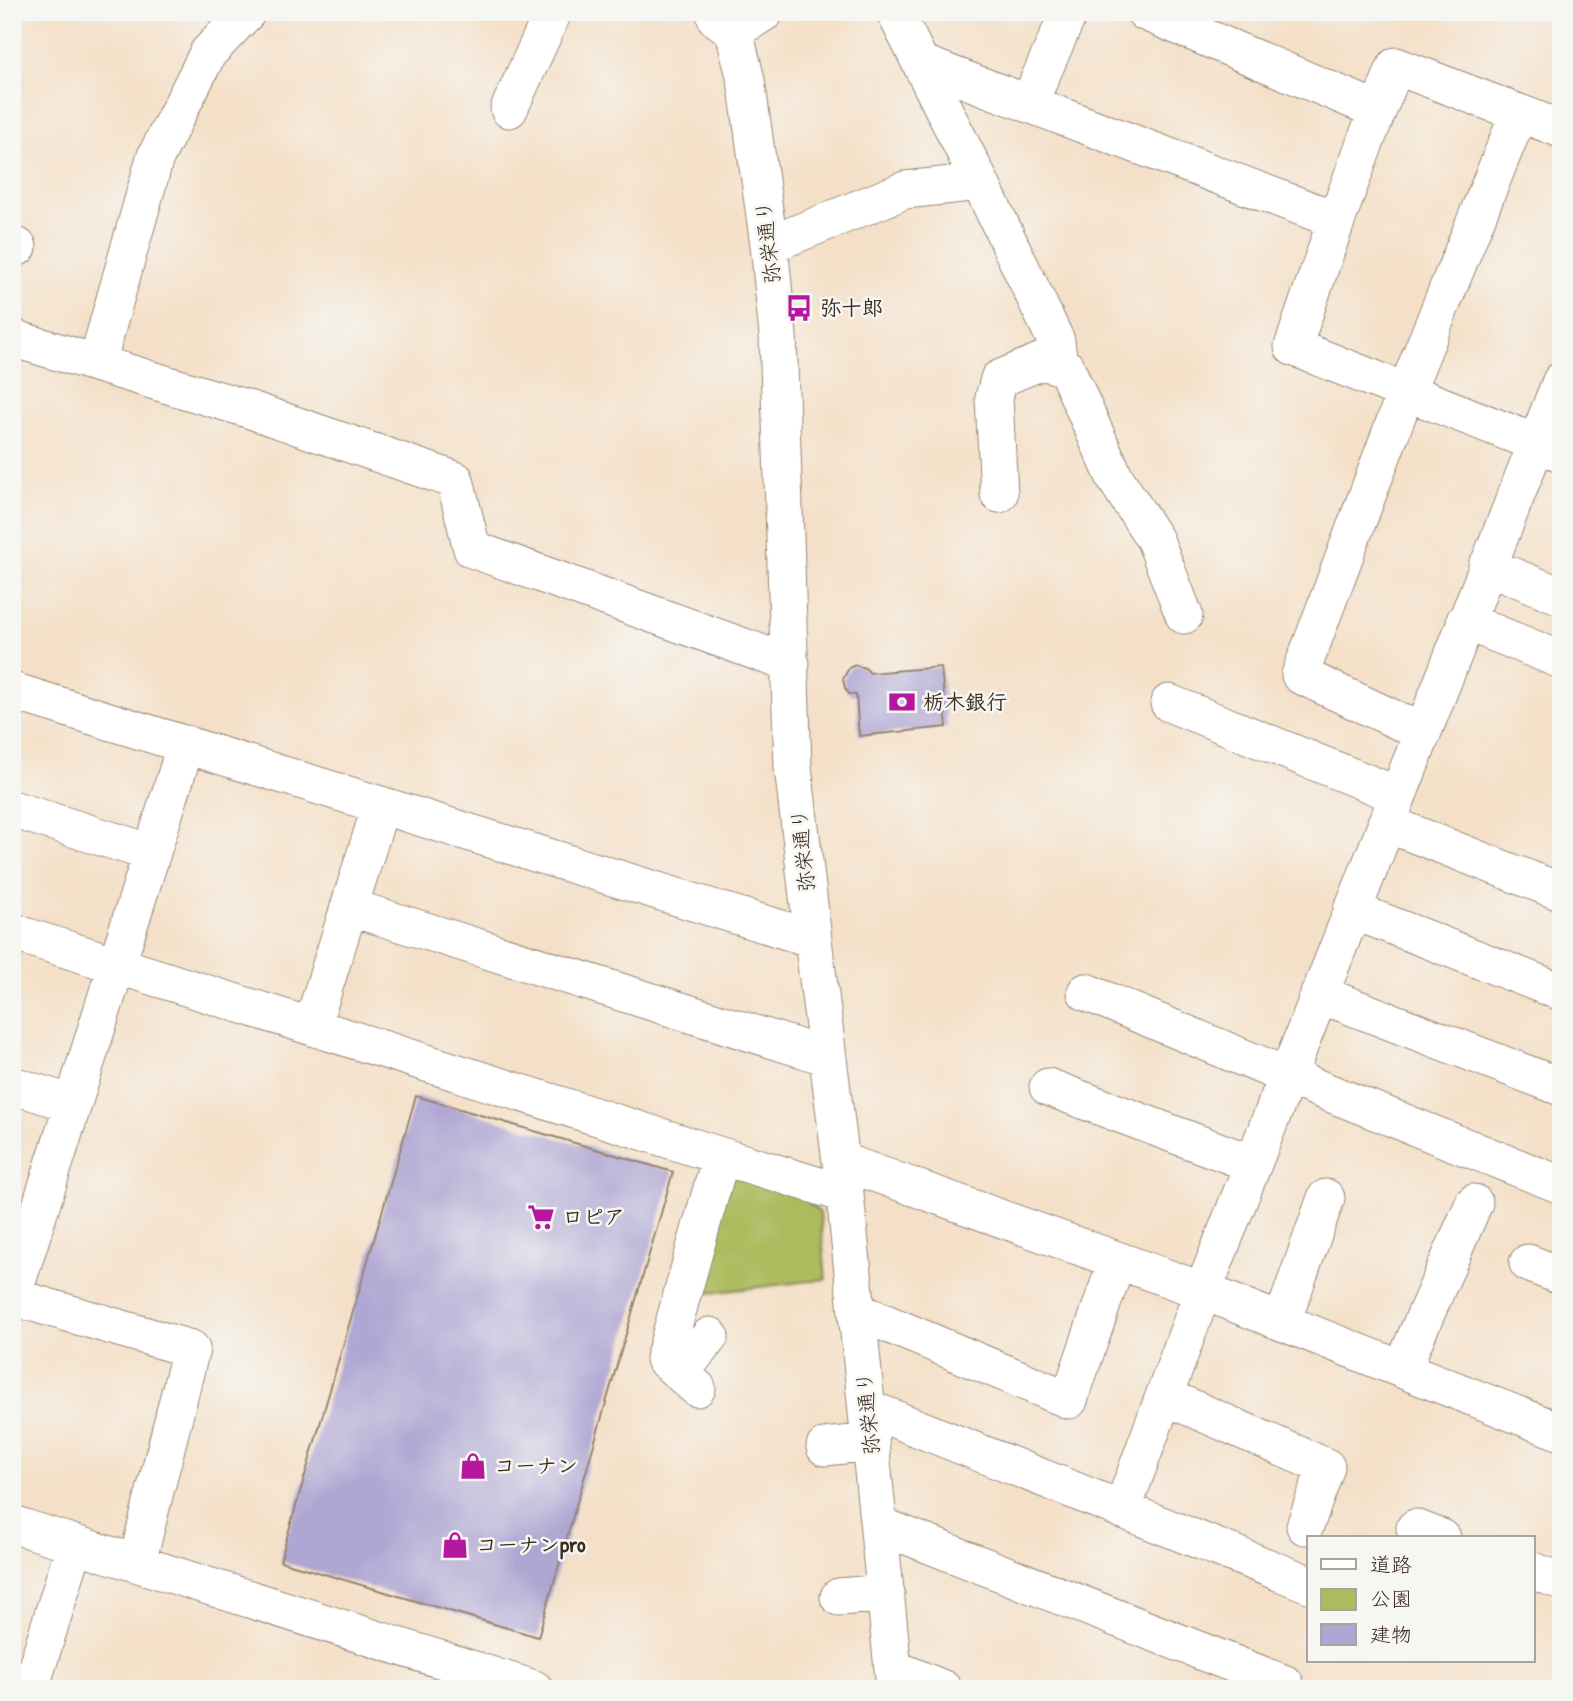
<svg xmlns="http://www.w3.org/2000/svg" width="1573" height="1701" font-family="'Patrick Hand','Klee One',sans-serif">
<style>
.green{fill:#adbb5e;stroke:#74723e;stroke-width:2}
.building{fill:#aea6d3}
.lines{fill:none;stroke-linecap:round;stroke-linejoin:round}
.minor-casing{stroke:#988573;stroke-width:39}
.minor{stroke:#fff;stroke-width:37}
.labels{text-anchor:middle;stroke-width:5;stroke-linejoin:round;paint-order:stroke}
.street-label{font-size:21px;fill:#3b2a1e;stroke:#f6f6f2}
.poi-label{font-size:21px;font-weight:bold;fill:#3b2a1e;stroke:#f6f6f2;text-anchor:start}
</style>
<rect width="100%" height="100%" fill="#f6f6f2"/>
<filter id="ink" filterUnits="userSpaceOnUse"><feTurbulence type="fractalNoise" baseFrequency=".0143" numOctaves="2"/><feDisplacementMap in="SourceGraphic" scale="14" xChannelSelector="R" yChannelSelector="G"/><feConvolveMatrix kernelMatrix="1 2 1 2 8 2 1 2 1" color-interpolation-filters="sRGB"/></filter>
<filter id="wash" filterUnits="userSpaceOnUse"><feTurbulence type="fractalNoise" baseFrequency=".00686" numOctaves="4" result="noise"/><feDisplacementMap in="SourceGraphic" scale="28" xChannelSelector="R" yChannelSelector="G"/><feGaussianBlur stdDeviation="1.57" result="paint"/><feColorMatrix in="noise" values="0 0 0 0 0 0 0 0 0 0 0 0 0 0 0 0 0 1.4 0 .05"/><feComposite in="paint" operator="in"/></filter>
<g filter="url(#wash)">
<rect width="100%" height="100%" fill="#f4e0c8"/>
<path class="green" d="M729,1175L800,1195L820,1213L826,1279L701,1294Z"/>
<g id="blocks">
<path class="building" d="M855,665L865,668L870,673L941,667L947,727L859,736L856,695L849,694L845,688L843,679L849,668Z
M416,1096L673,1172L538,1637L280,1561Z"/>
</g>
</g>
<g filter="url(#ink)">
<use href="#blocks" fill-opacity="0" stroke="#988573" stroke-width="2"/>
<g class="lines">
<defs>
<path id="minor" d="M725,12L734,31L746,80L769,245L778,335L793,767L813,939L845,1194L895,1689
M895,12L980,182L1056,341L1059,366
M1145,12L1377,110
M716,18L734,31L765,12
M921,63L1336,220
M1029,103L1069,12
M509,109L553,12
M1561,129L1396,66C1357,158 1325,252 1293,347L1561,453
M12,245L18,247
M769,245L905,190L980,182
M12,338L245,408L455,480L472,549L791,664
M97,363L155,158L208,53L247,12
M999,494L994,398L999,379L1042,361L1066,368L1115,478L1155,540L1184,615
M1487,566L1561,596
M1465,621L1561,660
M12,691L813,939
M1169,703L1397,795
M1422,732L1300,675L1406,392L1519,113
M12,809L152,853
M1386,823L1561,892
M349,907L828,1057
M1352,910L1561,992
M12,932L721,1156L845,1194
M1086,992L1287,1076L1561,1185
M1319,994L1561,1087
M312,1026L381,805
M12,1085L73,1104
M1048,1087L1253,1164
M841,1161L1203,1291L1561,1432
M1528,1263L1561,1276
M13,1297L191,1349L137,1563
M12,1298L186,744
M857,1311L1069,1400L1117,1261
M1282,1322L1326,1198
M1402,1369L1474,1203
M680,1373L710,1336
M697,1388L664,1359L721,1156
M1164,1396L1326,1467L1305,1526
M867,1408L1309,1584
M825,1447L870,1442
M1122,1510L1203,1291L1561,381
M12,1524L534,1689
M879,1525L1285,1684L1283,1689
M1415,1528L1442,1538
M1533,1571L1561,1581
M839,1597L886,1593
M893,1668L943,1689
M30,1689L75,1544"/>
</defs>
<use href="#minor" class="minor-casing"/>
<use href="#minor" class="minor"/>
</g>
</g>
<defs>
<symbol id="bus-bare" viewBox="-9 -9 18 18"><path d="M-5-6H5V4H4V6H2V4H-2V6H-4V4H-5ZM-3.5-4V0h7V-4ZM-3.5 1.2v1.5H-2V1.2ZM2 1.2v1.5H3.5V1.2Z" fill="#b5179e" stroke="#f6f6f2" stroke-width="2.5" paint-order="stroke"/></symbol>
<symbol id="bank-bare" viewBox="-9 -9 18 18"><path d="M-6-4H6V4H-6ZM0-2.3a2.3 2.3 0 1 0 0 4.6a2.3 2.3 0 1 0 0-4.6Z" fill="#b5179e" stroke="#f6f6f2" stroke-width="2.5" paint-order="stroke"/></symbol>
<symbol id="supermarket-bare" viewBox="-9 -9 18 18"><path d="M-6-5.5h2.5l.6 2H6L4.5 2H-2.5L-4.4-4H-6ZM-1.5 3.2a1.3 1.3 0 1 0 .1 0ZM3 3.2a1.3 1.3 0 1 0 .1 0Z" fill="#b5179e" stroke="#f6f6f2" stroke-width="2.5" paint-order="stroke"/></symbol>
<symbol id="shop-bare" viewBox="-9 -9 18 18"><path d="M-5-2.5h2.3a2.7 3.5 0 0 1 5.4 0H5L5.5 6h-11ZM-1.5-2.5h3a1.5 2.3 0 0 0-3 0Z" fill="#b5179e" stroke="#f6f6f2" stroke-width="2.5" paint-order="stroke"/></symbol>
</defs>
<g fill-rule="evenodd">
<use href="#bus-bare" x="780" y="289" width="38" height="38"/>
<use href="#bank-bare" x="883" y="683" width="38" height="38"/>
<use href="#supermarket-bare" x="522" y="1198" width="38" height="38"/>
<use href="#shop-bare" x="454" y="1447" width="38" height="38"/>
<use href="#shop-bare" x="436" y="1526" width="38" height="38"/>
</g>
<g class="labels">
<g class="street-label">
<text transform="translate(768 242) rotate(-97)" y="7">弥栄通り</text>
<text transform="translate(803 850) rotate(-96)" y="7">弥栄通り</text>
<text transform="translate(868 1413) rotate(-96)" y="7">弥栄通り</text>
</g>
<g class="poi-label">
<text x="820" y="315">弥十郎</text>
<text x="923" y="709">栃木銀行</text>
<text x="562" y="1224">ロピア</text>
<text x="494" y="1473">コーナン</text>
<text x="476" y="1552">コーナンpro</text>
</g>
</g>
<rect width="1573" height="1701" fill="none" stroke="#f6f6f2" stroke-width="42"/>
<rect x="1307" y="1536" width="228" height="126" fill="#f6f6f2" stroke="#aba49d" stroke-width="2"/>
<rect x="1321" y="1559" width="35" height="10" fill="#ffffff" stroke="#aba49d" stroke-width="2"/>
<text x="1370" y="1572" font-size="21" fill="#3b2a1e">道路</text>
<rect x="1321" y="1589" width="35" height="21" fill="#adbb5e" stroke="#aba49d" stroke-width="2"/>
<text x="1370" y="1606" font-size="21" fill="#3b2a1e">公園</text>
<rect x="1321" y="1624" width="35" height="21" fill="#aea6d3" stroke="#aba49d" stroke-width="2"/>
<text x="1370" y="1642" font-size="21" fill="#3b2a1e">建物</text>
</svg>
